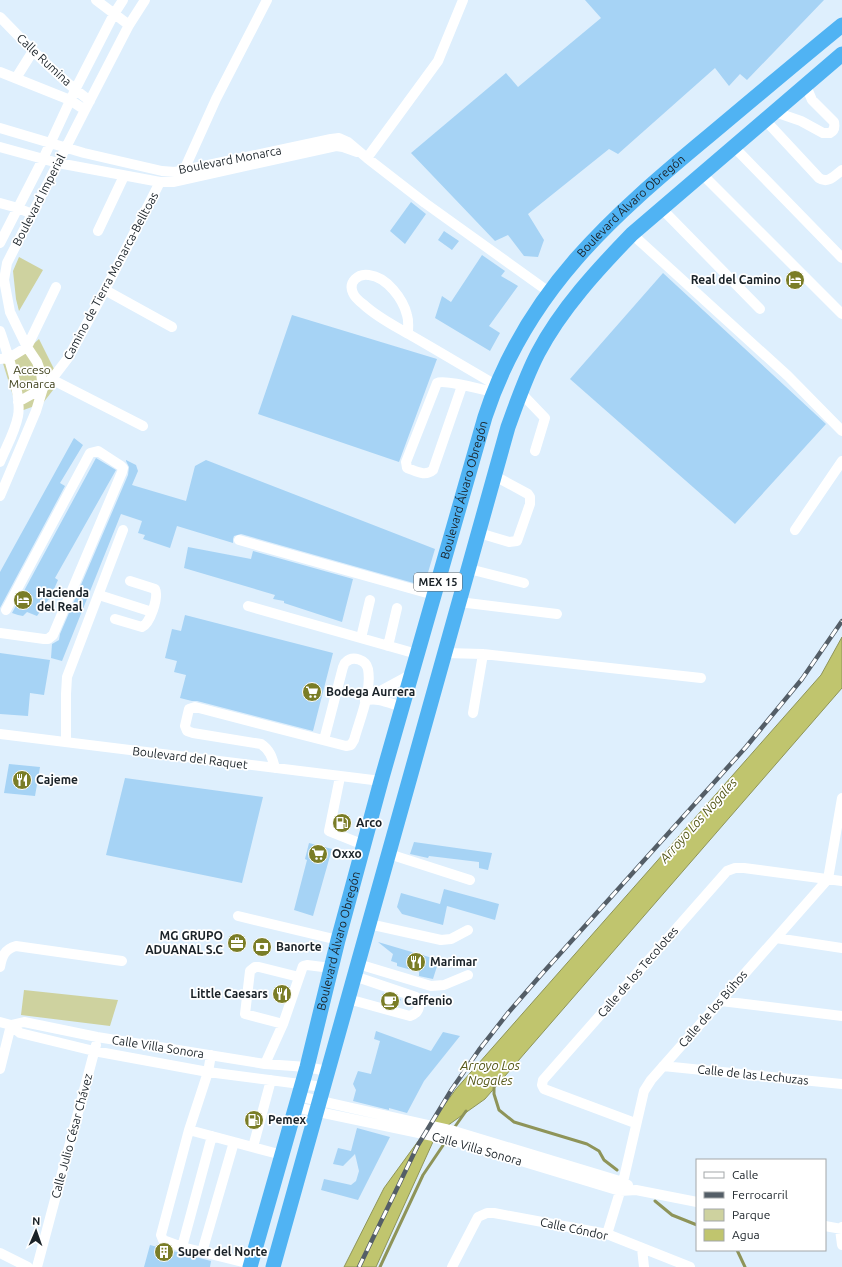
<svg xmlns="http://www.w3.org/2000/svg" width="842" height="1267" font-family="Ubuntu,sans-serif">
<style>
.green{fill:#ced29f}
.water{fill:#c0c56e;stroke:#8e9459}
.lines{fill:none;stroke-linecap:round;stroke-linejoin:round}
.stream{stroke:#8e9459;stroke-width:3}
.building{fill:#a6d3f5}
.minor{stroke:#fff;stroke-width:10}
.highway{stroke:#50b3f3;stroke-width:15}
.rail-casing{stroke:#545e67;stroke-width:4.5}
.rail{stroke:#fff;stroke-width:3;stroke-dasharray:9;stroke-linecap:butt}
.labels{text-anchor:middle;stroke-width:3.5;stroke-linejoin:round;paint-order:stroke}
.shield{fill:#fff;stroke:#5f6468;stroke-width:1}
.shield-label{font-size:11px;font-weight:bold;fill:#1a2228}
.street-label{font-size:12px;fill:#1a2228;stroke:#fff}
.poi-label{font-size:12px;font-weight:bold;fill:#1a2228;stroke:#fff;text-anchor:start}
.park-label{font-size:12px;fill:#3e401a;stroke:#fff}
.water-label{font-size:13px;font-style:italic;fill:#555818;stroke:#fff}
</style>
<rect width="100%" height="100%" fill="#deeffd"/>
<path class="green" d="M19,257L43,270L19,311L16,299L13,271Z
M39,339L60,381L43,403L18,412L1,357L29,348Z
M24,990L118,1000L110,1026L21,1015Z"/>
<path class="water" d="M842,637V688L485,1099L437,1133L376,1267H344L384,1188L456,1089L821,675Z"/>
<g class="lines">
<path class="stream" d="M494,1085V1094L499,1110L514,1122L587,1144L599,1151L604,1160L617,1170
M454,1128L466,1111
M655,1201L672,1215L697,1225
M737,1250L745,1267
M380,1267L423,1175L446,1141"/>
</g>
<path class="building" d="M585,0H824L747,80L740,74L729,86L715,68L618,154L609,149L528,214L544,240L538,257L524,256L508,235L495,241L411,153L506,73L518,87L601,18Z
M411,202L426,214L405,244L390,231Z
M444,231L459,241L452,250L438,240Z
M482,255L505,271L501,276L518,286L489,326L500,333L490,351L435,318L442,296L451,302Z
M663,273L826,424L735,524L570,379Z
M292,315L437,359L399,462L258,414Z
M74,438L83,445L60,483L65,486L0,608V572Z
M96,458L116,470L55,578L58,580L51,596L37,616L27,612L23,616L18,615L12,613Z
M126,460L136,465L138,471L132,485L186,501L195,466L206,460L435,549L424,586L241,534L234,536L233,539V543L177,526L170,548L143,539L145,535L138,533L142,521L121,514L62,661L51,658L52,644L59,640L60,634L128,475L129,467L126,461Z
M188,547L251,559L253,551L353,579L342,622L284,603V601L273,599L275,595L184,568Z
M185,615L333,653L313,731L197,701H192L180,698L186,675L174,672L177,661L165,658L172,629L181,631Z
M0,653L50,660L44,695L30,693L28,716L0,714Z
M9,764L40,767L35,796L4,793Z
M125,778L263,797L242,883L106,855Z
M414,842L492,853L488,870L479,868V862L429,856L428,858L410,854Z
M309,843L332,849L313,916L294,910L307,860L305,859Z
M444,889L499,904L495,920L447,906L443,925L402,914L397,907L401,893L440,904Z
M378,942L439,960L433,979L419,976V972L397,966V963L391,961L393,954Z
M383,993L401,999L398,1006L380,1001Z
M376,1031L431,1051L443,1032L460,1036L424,1081L407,1113L389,1108V1110L353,1101L356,1090L353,1084L358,1071L371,1074L380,1041L374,1039Z
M357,1128L390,1137L358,1200L321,1190L324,1179L351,1185L356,1181L359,1171L355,1154L343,1166L333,1164L338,1148L351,1151Z
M150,1245L211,1261L210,1267H144Z"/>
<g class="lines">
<path class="minor" d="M96,0L129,25
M0,17C29,47 57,76 90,101
M0,72L70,100L85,110
M16,78L33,51
M775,112L801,121L823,133H830C834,131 835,127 834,122L812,100L806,86
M765,120L819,178C828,184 834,176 842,170
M0,128L84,153L162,171L175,172L331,139L339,138L348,142L367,158L425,203L549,292
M0,147L58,163L160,182H173L336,146L343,147L357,152
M734,147L842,258
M367,158L438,61L463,0
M184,170L216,99L267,0
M702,174L842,314
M0,203L18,208L32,214
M662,209L760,309
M98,231L124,176
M632,234L788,376L842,431
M0,243L43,159L75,90L114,14L123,0
M105,290L172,327
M0,331C7,352 22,395 18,416C15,432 6,447 0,462
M408,333C408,327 409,321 407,315C403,299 387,277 369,275C358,273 348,282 353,293C355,298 359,301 363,304C378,318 395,326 412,336C440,352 468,369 496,385
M0,359L9,358L27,347L56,287
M51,379L143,426
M462,386L433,470C425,477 416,471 407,468L406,462L437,383C444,379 483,390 493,392
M521,393L545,418L535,451
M18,402L43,388L55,375L68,358L105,290L160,182
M0,496L36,411L43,388L41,373L37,362L27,347L10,312L4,280L7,263L85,110L129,25L145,0
M795,530L842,461
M479,533L509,542L517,541L530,504V497L528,494L495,476
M239,540L434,595
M469,569L524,583
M99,595L152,612
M459,602L557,614
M248,606L417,654
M115,619L142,627C150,624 159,597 155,589L130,581
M0,633L44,639H48L53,635L122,472L123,468L121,466L98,451L90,453L6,610
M361,638L370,600
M388,646L397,608
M445,653L483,654L701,678
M367,693L373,695L375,694L412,674
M365,701C376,696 391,704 402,707
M473,713L483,654
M0,734L381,781
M66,742V694L67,677L123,530
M275,768C272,757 270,750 261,744L193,733L187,731L185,726L189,709L195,707L346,746L351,745L354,740C360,718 372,692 368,669C366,660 353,655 346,662C344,663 344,666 343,667L324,740
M340,777L329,831L364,845
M389,854L470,880
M238,916L338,940
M369,924L441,940L451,939L468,930
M776,938L842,948
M358,964L431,986L444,985L468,975
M0,967C2,956 5,949 16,946L122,961
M348,999L410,1016C419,1013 422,1005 416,997L354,976
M721,1001L842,1016
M0,1022L11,1025L20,1033L94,1051L208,1072L323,1087
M283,1024L245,1014L250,971L255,967H259L299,977
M11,1025L24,1022L97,1037L265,1064L307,1067L327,1071
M211,1055L208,1072L189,1130L161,1235L163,1240L182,1247L251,1264
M265,1064L283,1024L303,966L307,965L331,968
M663,1066L842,1084
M0,1069L11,1025
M298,1096L454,1131L623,1182L628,1185
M295,1107L452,1140L620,1191L636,1190L697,1202
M635,1123L544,1089L542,1085L543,1080L727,871L735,868H744L842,881
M189,1130L282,1155
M253,1147L271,1080
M825,1226L842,1229
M842,1227L840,1229L842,1245
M607,1234L623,1182L644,1091L651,1080L828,879L842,798
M182,1247L212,1136
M642,1248L644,1267
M202,1252L234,1142
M0,1253L28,1267
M37,1267L96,1045
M452,1267L478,1217L487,1213H494L607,1234L690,1267"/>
<g class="highway">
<path id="s1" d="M250,1267L307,1067L338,940L381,781L485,417C526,291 611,217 710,135C754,98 798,61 842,25"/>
<path d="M273,1267L508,427C517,402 526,376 538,353C561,309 598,269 632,234L842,54"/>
</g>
<defs>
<path id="rail" d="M359,1267L418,1145L452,1089L479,1050L508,1013L540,976L746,747L802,679L842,621"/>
</defs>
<use href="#rail" class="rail-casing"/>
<use href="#rail" class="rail"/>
</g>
<defs>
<symbol id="hotel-disc" viewBox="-11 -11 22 22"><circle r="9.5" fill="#7a7d27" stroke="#fff"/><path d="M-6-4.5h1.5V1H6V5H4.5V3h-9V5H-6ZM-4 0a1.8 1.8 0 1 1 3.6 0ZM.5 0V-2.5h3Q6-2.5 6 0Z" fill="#fff"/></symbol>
<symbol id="supermarket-disc" viewBox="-11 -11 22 22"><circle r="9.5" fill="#7a7d27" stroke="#fff"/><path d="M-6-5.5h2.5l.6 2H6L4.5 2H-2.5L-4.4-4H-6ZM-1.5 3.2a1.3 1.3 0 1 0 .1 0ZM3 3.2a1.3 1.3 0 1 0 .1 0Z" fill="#fff"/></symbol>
<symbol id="restaurant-disc" viewBox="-11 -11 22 22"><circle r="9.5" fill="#7a7d27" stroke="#fff"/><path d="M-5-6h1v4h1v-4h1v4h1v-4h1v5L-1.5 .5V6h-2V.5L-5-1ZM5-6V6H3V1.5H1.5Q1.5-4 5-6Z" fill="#fff"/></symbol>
<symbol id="fuel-disc" viewBox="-11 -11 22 22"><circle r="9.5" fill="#7a7d27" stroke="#fff"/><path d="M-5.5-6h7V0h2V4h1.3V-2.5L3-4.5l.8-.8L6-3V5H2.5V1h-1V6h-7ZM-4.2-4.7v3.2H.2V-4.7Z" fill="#fff"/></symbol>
<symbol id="office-disc" viewBox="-11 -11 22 22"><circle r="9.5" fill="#7a7d27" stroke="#fff"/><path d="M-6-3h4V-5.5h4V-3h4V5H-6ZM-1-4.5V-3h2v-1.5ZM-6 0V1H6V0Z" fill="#fff"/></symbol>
<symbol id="bank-disc" viewBox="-11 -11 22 22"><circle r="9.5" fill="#7a7d27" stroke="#fff"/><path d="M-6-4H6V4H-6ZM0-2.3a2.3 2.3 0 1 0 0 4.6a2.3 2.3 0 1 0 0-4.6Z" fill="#fff"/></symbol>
<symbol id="cafe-disc" viewBox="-11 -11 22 22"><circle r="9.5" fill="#7a7d27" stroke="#fff"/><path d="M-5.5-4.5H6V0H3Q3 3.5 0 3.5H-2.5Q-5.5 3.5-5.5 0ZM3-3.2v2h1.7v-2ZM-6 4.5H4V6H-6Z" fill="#fff"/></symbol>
<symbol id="building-disc" viewBox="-11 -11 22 22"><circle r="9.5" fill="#7a7d27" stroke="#fff"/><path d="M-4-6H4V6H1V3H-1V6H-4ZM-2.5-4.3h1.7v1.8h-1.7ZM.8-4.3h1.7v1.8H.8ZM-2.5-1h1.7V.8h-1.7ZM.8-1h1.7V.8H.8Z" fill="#fff"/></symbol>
</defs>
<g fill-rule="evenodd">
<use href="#hotel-disc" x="784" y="269" width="22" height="22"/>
<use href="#hotel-disc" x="12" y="589" width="22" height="22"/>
<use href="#supermarket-disc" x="301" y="681" width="22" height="22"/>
<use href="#restaurant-disc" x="11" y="769" width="22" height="22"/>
<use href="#fuel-disc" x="331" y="812" width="22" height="22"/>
<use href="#supermarket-disc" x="307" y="843" width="22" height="22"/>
<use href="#office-disc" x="226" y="932" width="22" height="22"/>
<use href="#bank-disc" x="251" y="936" width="22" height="22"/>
<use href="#restaurant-disc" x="405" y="951" width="22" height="22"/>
<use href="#restaurant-disc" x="271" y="983" width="22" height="22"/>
<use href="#cafe-disc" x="379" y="990" width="22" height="22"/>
<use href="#fuel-disc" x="243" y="1109" width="22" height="22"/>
<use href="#building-disc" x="153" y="1241" width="22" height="22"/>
</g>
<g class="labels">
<rect class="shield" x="414" y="573" width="48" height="18" rx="3"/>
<g class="shield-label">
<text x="438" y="586">MEX 15</text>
</g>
<g class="street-label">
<text transform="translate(44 60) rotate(43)" y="4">Calle Rumina</text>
<text transform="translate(230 160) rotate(-11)" y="4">Boulevard Monarca</text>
<text transform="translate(39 200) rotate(-63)" y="4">Boulevard Imperial</text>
<text dy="4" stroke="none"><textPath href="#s1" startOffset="1142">Boulevard Álvaro Obregón</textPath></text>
<text transform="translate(111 276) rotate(-62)" y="4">Camino de Tierra Monarca-Belltoas</text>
<text dy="4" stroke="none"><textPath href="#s1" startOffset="806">Boulevard Álvaro Obregón</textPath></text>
<text transform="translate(190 758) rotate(7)" y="4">Boulevard del Raquet</text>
<text dy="4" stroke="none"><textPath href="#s1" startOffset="338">Boulevard Álvaro Obregón</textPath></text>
<text transform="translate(638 972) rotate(-49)" y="4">Calle de los Tecolotes</text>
<text transform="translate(713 1009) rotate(-49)" y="4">Calle de los Búhos</text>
<text transform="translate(158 1047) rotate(9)" y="4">Calle Villa Sonora</text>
<text transform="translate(753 1075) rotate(6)" y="4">Calle de las Lechuzas</text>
<text transform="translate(72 1136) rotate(-75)" y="4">Calle Julio César Chávez</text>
<text transform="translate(477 1149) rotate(16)" y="4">Calle Villa Sonora</text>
<text transform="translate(574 1229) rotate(12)" y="4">Calle Cóndor</text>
</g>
<g class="poi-label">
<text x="781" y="284" text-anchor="end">Real del Camino</text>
<text x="37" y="597">Hacienda<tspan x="37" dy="14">del Real</tspan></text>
<text x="326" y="696">Bodega Aurrera</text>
<text x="36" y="784">Cajeme</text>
<text x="356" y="827">Arco</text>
<text x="332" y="858">Oxxo</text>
<text x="223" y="940" text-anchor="end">MG GRUPO<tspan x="223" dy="14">ADUANAL S.C</tspan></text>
<text x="276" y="951">Banorte</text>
<text x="430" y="966">Marimar</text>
<text x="268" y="998" text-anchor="end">Little Caesars</text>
<text x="404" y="1005">Caffenio</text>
<text x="268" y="1124">Pemex</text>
<text x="178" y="1256">Super del Norte</text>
</g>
<g class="park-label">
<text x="32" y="374">Acceso<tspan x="32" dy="14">Monarca</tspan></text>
</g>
<g class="water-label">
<text transform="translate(698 820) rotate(-48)" y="5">Arroyo Los Nogales</text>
<text x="490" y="1070">Arroyo Los<tspan x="490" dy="15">Nogales</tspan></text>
</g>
</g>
<rect x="696" y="1159" width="130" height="92" fill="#ffffff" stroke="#a3a7a9"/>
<rect x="704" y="1172" width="20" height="6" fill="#ffffff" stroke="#a3a7a9"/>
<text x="732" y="1179" font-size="12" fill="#1a2228">Calle</text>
<rect x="704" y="1192" width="20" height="6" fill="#545e67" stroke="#a3a7a9"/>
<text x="732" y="1199" font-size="12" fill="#1a2228">Ferrocarril</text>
<rect x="704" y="1209" width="20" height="12" fill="#ced29f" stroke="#a3a7a9"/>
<text x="732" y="1219" font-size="12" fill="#1a2228">Parque</text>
<rect x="704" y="1229" width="20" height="12" fill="#c0c56e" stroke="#a3a7a9"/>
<text x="732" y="1239" font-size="12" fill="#1a2228">Agua</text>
<g transform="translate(36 1231) rotate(2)" stroke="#ffffff" stroke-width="3" paint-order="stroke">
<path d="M0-3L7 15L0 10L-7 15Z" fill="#1a2228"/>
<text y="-6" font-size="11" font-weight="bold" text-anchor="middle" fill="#1a2228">N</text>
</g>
</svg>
